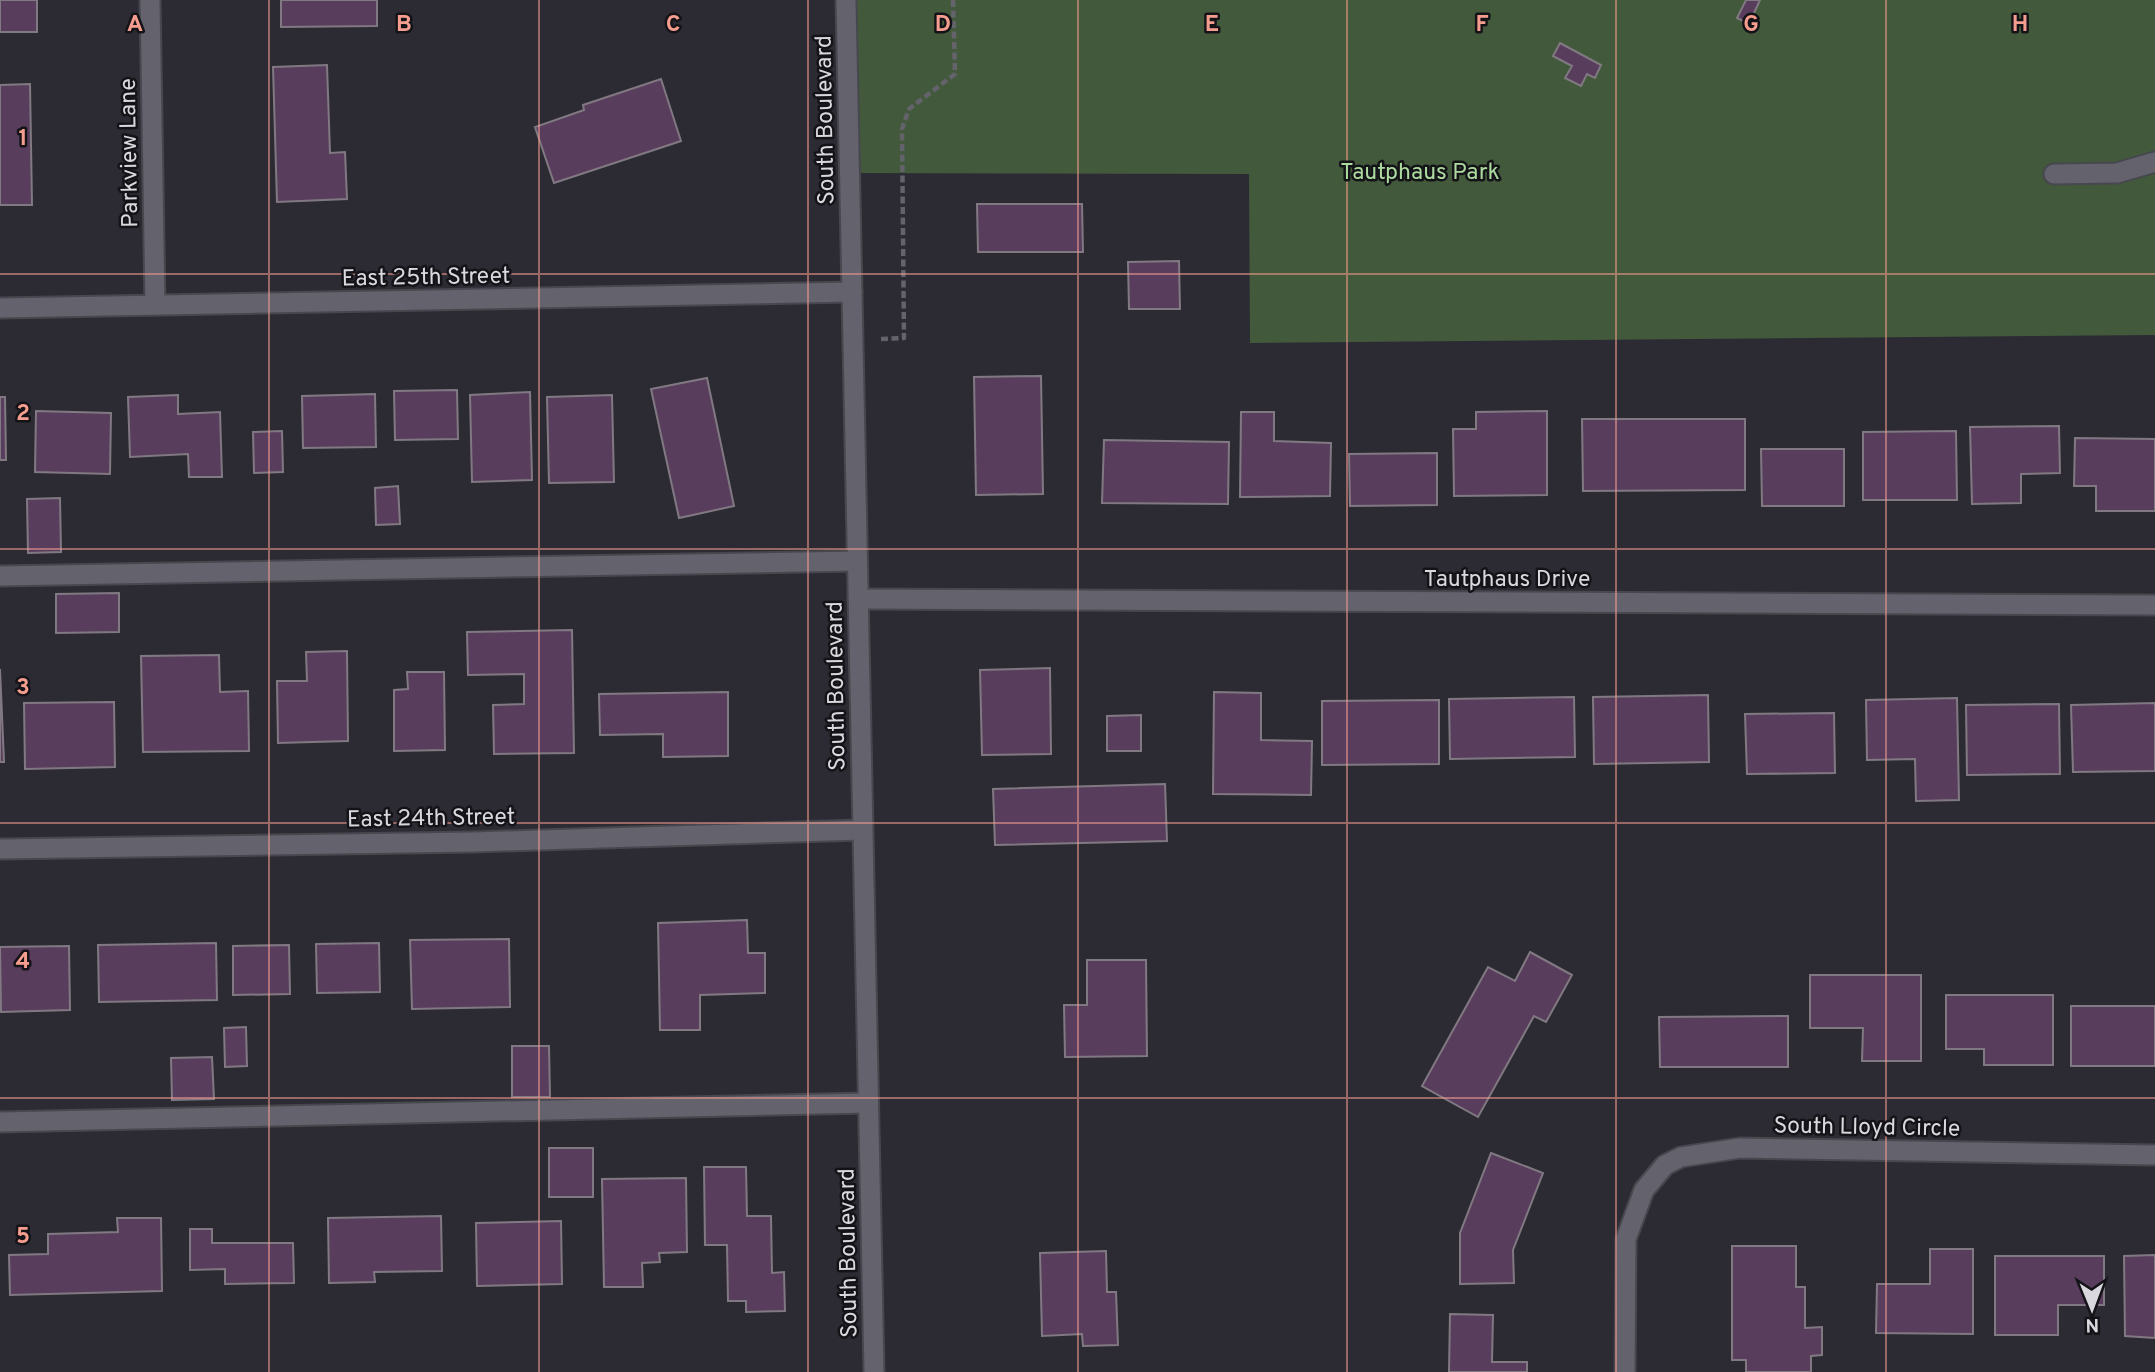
<svg xmlns="http://www.w3.org/2000/svg" width="2155" height="1372" font-family="Overpass,sans-serif">
<style>
.green{fill:#425a3b}
.building{fill:#593d5d;stroke:#817982;stroke-width:2}
.lines{fill:none;stroke-linecap:round;stroke-linejoin:round}
.service-casing{stroke:#47474e;stroke-width:23}
.minor-casing{stroke:#47474e;stroke-width:23}
.tertiary-casing{stroke:#47474e;stroke-width:23}
.path{stroke:#64636b;stroke-width:4.5;stroke-dasharray:7 3.5;stroke-linecap:butt}
.service{stroke:#63626d;stroke-width:19}
.minor{stroke:#63626d;stroke-width:19}
.tertiary{stroke:#63626d;stroke-width:19}
.grid{fill:none;stroke:#f59d8f;stroke-width:2;stroke-opacity:0.55}
.labels{text-anchor:middle;stroke-width:5;stroke-linejoin:round;paint-order:stroke}
.street-label{font-size:23px;fill:#d8d8de;stroke:#141418}
.park-label{font-size:23px;fill:#acda9f;stroke:#141418}
.grid-label{font-size:23px;text-anchor:middle;font-weight:bold;fill:#f59d8f;stroke:#141418;stroke-width:5;stroke-linejoin:round;paint-order:stroke}
</style>
<rect width="100%" height="100%" fill="#2c2b34"/>
<path class="green" d="M846,0H2155V335L1250,343L1249,174L849,173Z"/>
<path class="building" d="M0,0H37V32H0Z
M281,0H377V26L281,27Z
M1746,0H1760L1749,24L1737,18Z
M1560,43L1601,65L1595,78L1587,74L1581,86L1565,78L1572,66L1553,56Z
M327,65L330,153L345,152L347,199L277,202L273,67Z
M661,79L681,141L554,183L535,127L584,110L583,105Z
M30,84L32,205H0V85Z
M977,204H1082L1083,252H978Z
M1179,261L1180,309H1129L1128,262Z
M1041,376L1043,494L976,495L974,377Z
M707,378L734,506L679,518L651,389Z
M457,390L458,439L395,440L394,391Z
M530,392L532,480L472,482L470,395Z
M375,394L376,447L303,448L302,396Z
M178,395V414L220,412L222,477H189L188,454L130,457L128,397Z
M612,395L614,482L549,483L547,397Z
M0,397H5L6,460H0Z
M36,411L111,413L110,474L35,472Z
M1547,411V495L1454,496L1453,429H1476V412Z
M1241,412H1274V441L1331,443L1330,496L1240,497Z
M1582,419H1745V490L1583,491Z
M2059,426L2060,473L2021,474V503L1972,504L1970,427Z
M282,431L283,472L254,473L253,432Z
M1956,431L1957,500H1863V432Z
M2075,438L2155,439V511H2096V486H2074Z
M1104,440L1229,442L1228,504L1102,503Z
M1761,449H1844V506H1762Z
M1437,453V505L1350,506L1349,454Z
M398,486L400,524L376,525L375,488Z
M60,498L61,552L28,553L27,499Z
M119,593V632L56,633V594Z
M572,630L574,753L494,754L493,705L524,704V674L468,675L467,632Z
M347,651L348,741L278,743L277,681H307L306,652Z
M219,655L220,692L248,691L249,751L143,752L141,656Z
M1050,668L1051,754L982,755L980,670Z
M0,669L4,762H0Z
M407,672H444L445,750L394,751V690L408,689Z
M728,692V756L663,757V734L600,735L599,694Z
M1214,692L1261,693V740L1312,741L1311,795L1213,794Z
M1708,695L1709,762L1594,764L1593,697Z
M1574,697L1575,757L1450,759L1449,699Z
M1957,698L1959,800L1916,801L1915,759L1867,760L1866,700Z
M1439,700V764L1322,765V701Z
M114,702L115,767L25,769L24,703Z
M2155,703V771L2073,772L2071,705Z
M2059,704L2060,774L1967,775L1966,705Z
M1834,713L1835,773L1747,774L1745,714Z
M1141,715V751H1107V716Z
M1165,784L1167,841L995,845L993,789Z
M747,920L748,953H765V993L700,995V1030H660L658,923Z
M509,939L510,1007L412,1009L410,940Z
M216,943L217,1000L99,1002L98,945Z
M379,943L380,992L317,993L316,944Z
M289,945L290,994L233,995V946Z
M69,946L70,1010L1,1012L0,947Z
M1530,952L1572,975L1546,1022L1534,1016L1478,1117L1422,1086L1488,967L1515,981Z
M1087,960H1146L1147,1056L1065,1057L1064,1005H1087Z
M1810,975H1921V1061H1862L1863,1028H1810Z
M1946,995H2053V1065H1984V1049H1946Z
M2071,1006H2155V1066H2071Z
M1788,1016V1067H1660L1659,1017Z
M246,1027L247,1066L225,1067L224,1028Z
M512,1046H549L550,1097H512Z
M212,1057L214,1099L172,1100L171,1058Z
M549,1148H593V1197H549Z
M1491,1153L1543,1173L1513,1250L1514,1283L1460,1284V1233Z
M704,1167H746L747,1216H771L772,1273L784,1272L785,1311L746,1312V1301H728L727,1245H705Z
M686,1178L687,1252L659,1253L660,1262L642,1263L643,1287H604L602,1179Z
M441,1216L442,1271L374,1272L375,1282L329,1283L328,1218Z
M117,1218H161L162,1291L10,1295L9,1255L48,1254V1234L118,1232Z
M561,1221L562,1284L477,1286L476,1223Z
M190,1229H212V1243H293L294,1283L225,1284V1269L190,1270Z
M1732,1246H1796V1287H1805V1328L1822,1327V1355L1811,1356V1372H1746V1360H1732Z
M1930,1249H1973V1334L1876,1333L1877,1284H1930Z
M1106,1251L1107,1292H1116L1118,1345L1083,1346L1082,1334L1042,1336L1040,1253Z
M2155,1255V1338L2125,1336L2124,1256Z
M1995,1256H2104V1305H2058V1335H1995Z
M1450,1314L1493,1315L1492,1362H1527V1372H1449Z"/>
<g class="lines">
<defs>
<path id="service" d="M0,576L857,561
M0,1122L868,1103"/>
<path id="minor" d="M150,0L155,305
M2054,174L2117,173L2155,162
M0,308L852,292
M858,599L2155,605
M0,849L473,842L862,830
M1625,1372L1626,1239L1644,1190L1665,1165L1681,1157L1740,1148L2155,1155"/>
<path id="tertiary" d="M846,0L874,1372"/>
</defs>
<use href="#service" class="service-casing"/>
<use href="#minor" class="minor-casing"/>
<use href="#tertiary" class="tertiary-casing"/>
<path class="path" d="M881,339L904,338L902,129L909,109L955,74L953,0"/>
<use href="#service" class="service"/>
<use href="#minor" class="minor"/>
<use href="#tertiary" class="tertiary"/>
</g>
<path class="grid" d="M269,0V1372M539,0V1372M808,0V1372M1078,0V1372M1347,0V1372M1616,0V1372M1886,0V1372M0,274H2155M0,549H2155M0,823H2155M0,1098H2155"/>
<g class="labels">
<g class="street-label">
<text transform="translate(824 120) rotate(-91)" y="8">South Boulevard</text>
<text transform="translate(128 153) rotate(-91)" y="8">Parkview Lane</text>
<text transform="translate(426 276) rotate(-1)" y="8">East 25th Street</text>
<text x="1507" y="586">Tautphaus Drive</text>
<text transform="translate(835 686) rotate(-91)" y="8">South Boulevard</text>
<text transform="translate(431 817) rotate(-1)" y="8">East 24th Street</text>
<text transform="translate(1867 1126) rotate(1)" y="8">South Lloyd Circle</text>
<text transform="translate(847 1253) rotate(-91)" y="8">South Boulevard</text>
</g>
<g class="park-label">
<text x="1420" y="179">Tautphaus Park</text>
</g>
</g>
<g class="grid-label">
<text x="135" y="31">A</text>
<text x="404" y="31">B</text>
<text x="673" y="31">C</text>
<text x="943" y="31">D</text>
<text x="1212" y="31">E</text>
<text x="1482" y="31">F</text>
<text x="1751" y="31">G</text>
<text x="2020" y="31">H</text>
<text x="23" y="145">1</text>
<text x="23" y="420">2</text>
<text x="23" y="694">3</text>
<text x="23" y="968">4</text>
<text x="23" y="1243">5</text>
</g>
<g transform="translate(2092 1309) rotate(179)" stroke="#141418" stroke-width="5" paint-order="stroke">
<path d="M0-5L12 26L0 18L-12 26Z" fill="#d8d8de"/>
<text y="-10" font-size="19" font-weight="bold" text-anchor="middle" fill="#d8d8de">N</text>
</g>
</svg>
